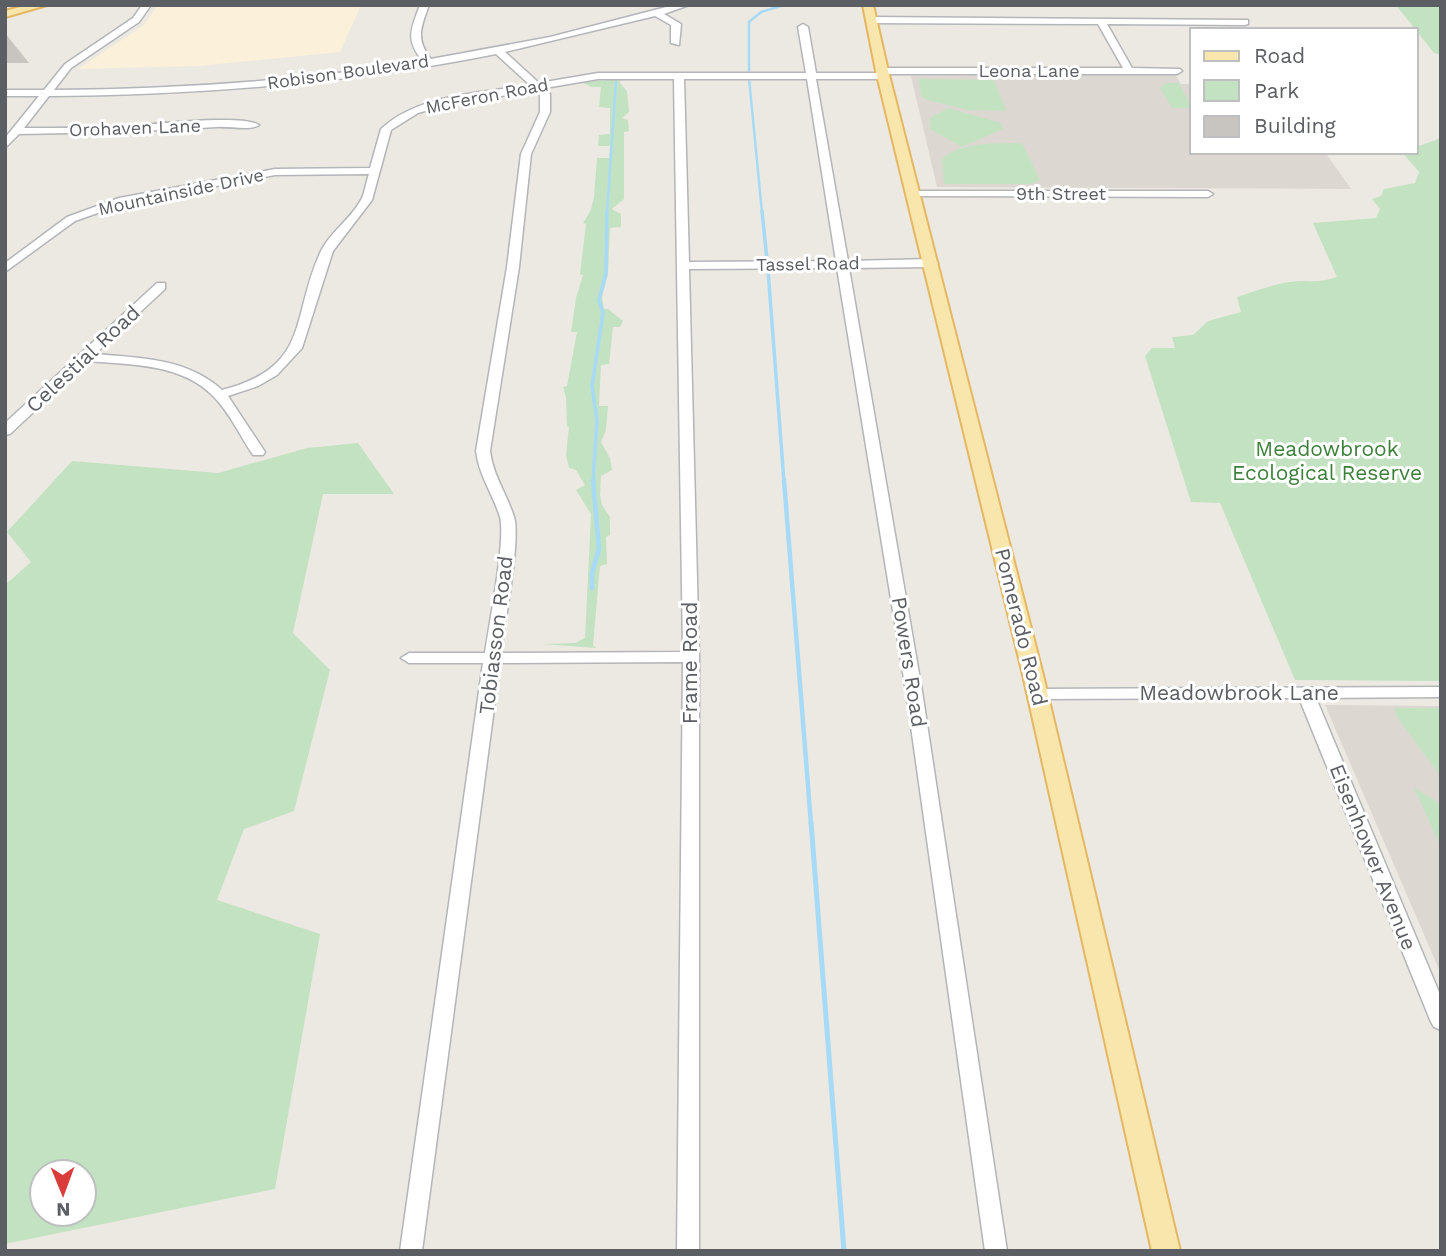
<svg xmlns="http://www.w3.org/2000/svg" width="1446" height="1256" font-family="'Work Sans',sans-serif">
<style>
.commercial{fill:#fbf0d9}
.education{fill:#dcd8d1}
.green{fill:#c3e2c1;fill-rule:evenodd}
.lines{fill:none;stroke-linecap:round;stroke-linejoin:round}
.stream-far3{stroke:#a7daf7;stroke-width:2.5}
.stream-far2{stroke:#a7daf7;stroke-width:3.5}
.stream-far1{stroke:#a7daf7;stroke-width:4.5}
.stream{stroke:#a7daf7;stroke-width:5}
.building{fill:#c8c4c0}
.minor-casing{stroke:#b3b5b9;stroke-width:3}
.major-casing{stroke:#e5b763;stroke-width:4}
.minor{fill:#fff;fill-rule:evenodd}
.major{fill:#f8e6ac;fill-rule:evenodd}
.labels{text-anchor:middle;stroke-width:6;stroke-linejoin:round;paint-order:stroke}
.far-street-label{font-size:18px;fill:#5b5e62;stroke:#fff}
.street-label{font-size:21px;fill:#5b5e62;stroke:#fff}
.park-label{font-size:21px;fill:#3d803b;stroke:#fff}
</style>
<rect width="100%" height="100%" fill="#ece9e2"/>
<path class="commercial" d="M158,5H361L340,52L197,66L78,69L144,25Z"/>
<path class="education" d="M1175,74L1181,84H1192V152H1325L1351,189L937,187L911,76Z
M1325,705L1441,706V974Z"/>
<path class="green" d="M1396,5H1441V55L1434,53Z
M623,79L619,82L627,91L629,112L622,118L628,120L629,131L624,132V199L612,209L621,214V227L610,228L608,274L602,297L604,309H608L623,321L620,327H613L609,364L601,365L599,406H608L606,430L601,442L610,458L612,470L601,476L600,495L602,505L610,517V535L606,537L607,564L600,566L593,645L596,648L543,644L575,643L585,638L591,514L576,490L585,485L576,470L569,468L566,455L569,427L567,426L566,398L563,387L567,386L577,332H571L576,298L583,275L580,274L586,224L583,223L591,210L594,196L597,158H609L610,146H598L599,135L610,134V108L599,107L601,87H591L582,82Z
M919,79L994,80L1006,111L969,110L927,100L921,96Z
M1166,83H1179L1192,108H1172L1160,88Z
M948,108L1001,123L1003,129L962,147L930,129V118Z
M1441,138V681L1295,680L1220,503L1191,502L1145,356L1152,348H1175L1172,337L1193,335L1208,321L1241,312L1237,297C1257,291 1283,280 1304,281C1316,282 1325,281 1337,277L1313,223L1376,218L1380,209L1372,199L1381,196L1384,189L1415,183L1419,172L1402,152H1416V147Z
M1022,143L1040,180L1031,184H944L942,159C963,141 996,144 1022,143Z
M358,443L394,494H323L293,633L330,670L294,811L244,829L217,900L320,934L275,1189L5,1244V585L31,562L7,532L72,461L218,473L307,448ZM42,1172H84V1214H42Z
M1395,708H1441V777L1397,717Z
M1413,786C1420,793 1430,796 1437,802C1445,810 1441,836 1441,847Z"/>
<g class="lines">
<path class="stream-far3" d="M749,73V22L761,12L784,5
M749,78L762,213
M607,213L616,82"/>
<path class="stream-far2" d="M762,211L767,260
M768,270L784,482
M593,482L597,420L592,386L603,313L599,300L606,273L607,211"/>
<path class="stream-far1" d="M784,480L811,824
M592,588V573L599,549L593,480"/>
<path class="stream" d="M811,822L844,1251"/>
</g>
<path class="building" d="M5,33L29,63H5Z"/>
<g class="lines">
<defs>
<path id="minor" d="M142,5H151L139,22L71,68L54,90C177,89 301,81 422,61C405,38 411,30 420,5H429C421,27 415,39 431,59L550,37L674,5H689L664,14L681,24L679,45L671,43V25L655,16L505,52L539,83L598,73H806L798,27L803,24L808,27L816,73H879L877,71L882,68H1123L1098,24L871,23L867,20L871,17L1248,20V24L1245,25L1107,24L1132,68L1180,69L1182,71L1177,74H886L888,76L883,79H816L848,261L932,259L938,263L932,267L849,268L922,691L1007,1251H985L906,691L837,268L689,269L699,657V1251H677L683,662L500,663L422,1251H400L483,663H409L401,658L409,653H485C489,625 506,540 500,517C493,494 479,476 476,451L507,267L521,154L540,112V95L535,90L439,107L418,113L391,130L372,200L333,251L302,348L277,375L258,386L228,396L265,452L263,455H253C240,436 230,413 214,397C182,363 131,365 88,361L10,434L5,435V423L157,283H165V289L95,354C140,358 187,358 222,390C312,367 290,317 321,251C330,232 351,219 361,200C365,193 366,182 369,174L275,175L126,203L75,221L5,272V263L67,217L119,198L275,169L370,168L381,129C418,94 482,93 530,85L496,54C350,83 199,95 49,96L24,128C54,128 85,128 115,127C143,126 241,113 259,125C250,131 230,126 217,127C151,131 85,133 19,134L5,148V138L39,96H5V90H44L65,64L133,18ZM598,79H674L683,652L501,653C504,625 521,539 514,517C507,494 493,476 490,451L519,267L531,154L550,112V94L545,88ZM684,79H807L836,261L689,262Z
M914,191H1208L1213,194L1208,197L910,196V192Z
M1441,687V697L1316,698L1441,997V1030L1434,1027L1431,1022L1299,698L1037,699L1029,694L1037,689Z"/>
<path id="major" d="M28,5H47L5,17V11Z
M863,5H873L888,71L1043,675L1180,1251H1152L1023,675L876,71Z"/>
</defs>
<use href="#minor" class="minor-casing"/>
<use href="#major" class="major-casing"/>
<use href="#minor" class="minor"/>
<use href="#major" class="major"/>
</g>
<g class="labels">
<g class="far-street-label">
<text x="1029" y="77">Leona Lane</text>
<text transform="translate(348 72) rotate(-8)" y="6">Robison Boulevard</text>
<text transform="translate(487 96) rotate(-11)" y="6">McFeron Road</text>
<text transform="translate(135 128) rotate(-2)" y="6">Orohaven Lane</text>
<text transform="translate(181 192) rotate(-12)" y="6">Mountainside Drive</text>
<text x="1061" y="200">9th Street</text>
<text transform="translate(808 264) rotate(-1)" y="6">Tassel Road</text>
</g>
<g class="street-label">
<text transform="translate(83 359) rotate(-43)" y="7">Celestial Road</text>
<text transform="translate(1021 627) rotate(76)" y="7">Pomerado Road</text>
<text transform="translate(496 635) rotate(-83)" y="7">Tobiasson Road</text>
<text transform="translate(909 662) rotate(81)" y="7">Powers Road</text>
<text transform="translate(690 663) rotate(-90)" y="7">Frame Road</text>
<text x="1239" y="700">Meadowbrook Lane</text>
<text transform="translate(1373 857) rotate(68)" y="7">Eisenhower Avenue</text>
</g>
<g class="park-label">
<text x="1327" y="456">Meadowbrook<tspan x="1327" dy="24">Ecological Reserve</tspan></text>
</g>
</g>
<rect width="1446" height="1256" fill="none" stroke="#5b5e62" stroke-width="14"/>
<rect x="1190" y="28" width="228" height="126" fill="#ffffff" stroke="#bdbfc0" stroke-width="2"/>
<rect x="1204" y="51" width="35" height="10" fill="#f8e6ac" stroke="#bdbfc0" stroke-width="2"/>
<text x="1254" y="63" font-size="21" fill="#5b5e62">Road</text>
<rect x="1204" y="80" width="35" height="21" fill="#c3e2c1" stroke="#bdbfc0" stroke-width="2"/>
<text x="1254" y="98" font-size="21" fill="#5b5e62">Park</text>
<rect x="1204" y="116" width="35" height="21" fill="#c8c4c0" stroke="#bdbfc0" stroke-width="2"/>
<text x="1254" y="133" font-size="21" fill="#5b5e62">Building</text>
<g transform="translate(63 1193) rotate(179)"><circle r="33" fill="#ffffff" stroke="#bdbfc0" stroke-width="2"/>
<path d="M0-5L12 26L0 18L-12 26Z" fill="#da3c3a"/>
<text y="-10" font-size="19" font-weight="bold" text-anchor="middle" fill="#5b5e62">N</text>
</g>
</svg>
